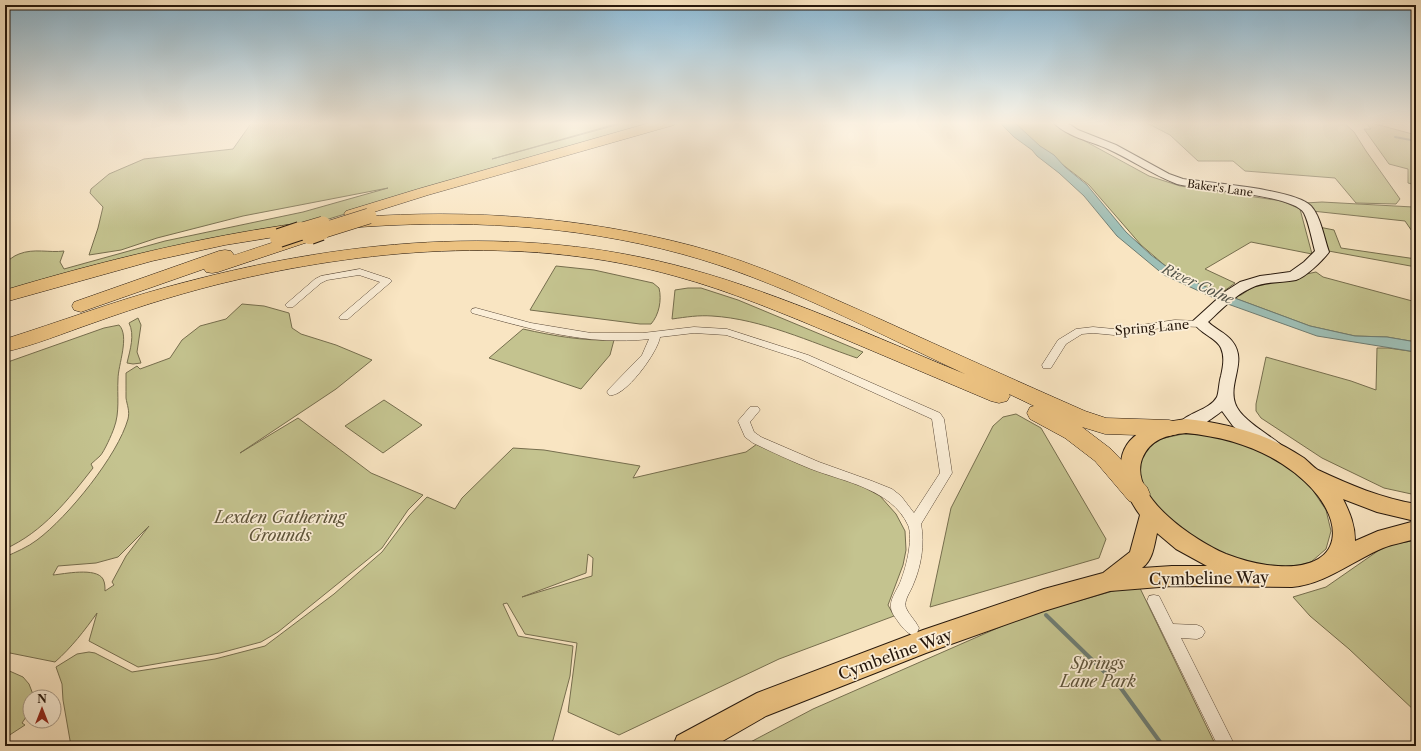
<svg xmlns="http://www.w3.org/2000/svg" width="1421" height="751" font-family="'Libre Caslon Text',serif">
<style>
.green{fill:#c4c38f;stroke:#766e4e;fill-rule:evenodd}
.water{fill:#9ebfb6;stroke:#6e7c72}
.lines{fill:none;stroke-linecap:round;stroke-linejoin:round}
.stream-far1{stroke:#6e7c72;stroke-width:2}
.stream{stroke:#6e7c72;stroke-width:4}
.street-casing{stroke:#5c4b3a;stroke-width:1}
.secondary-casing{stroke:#27180c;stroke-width:2}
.primary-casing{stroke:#27180c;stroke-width:2}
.highway-casing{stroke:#27180c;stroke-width:1}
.street{fill:#fbeed7;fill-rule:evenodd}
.secondary{fill:#fbeed7;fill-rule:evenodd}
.primary{fill:#ecc281;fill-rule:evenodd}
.highway{fill:#ecc281;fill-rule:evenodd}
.highway-bridge-far1-casing{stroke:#27180c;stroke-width:16;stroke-linecap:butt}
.highway-bridge-casing{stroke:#27180c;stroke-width:20;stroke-linecap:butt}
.highway-bridge-far1{stroke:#ecc281;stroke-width:15}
.highway-bridge{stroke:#ecc281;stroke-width:18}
.labels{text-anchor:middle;stroke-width:3.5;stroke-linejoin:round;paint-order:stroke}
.far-street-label{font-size:11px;fill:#27180c;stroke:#fbeed7}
.street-label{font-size:13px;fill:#27180c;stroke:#fbeed7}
.water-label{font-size:14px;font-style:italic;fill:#515248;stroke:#fbeed7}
.near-park-label{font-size:16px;font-style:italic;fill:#5e543a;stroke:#fbeed7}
.near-street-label{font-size:16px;fill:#27180c;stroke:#fbeed7}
</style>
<rect width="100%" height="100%" fill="#f9e5c2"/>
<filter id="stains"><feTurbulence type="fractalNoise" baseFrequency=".005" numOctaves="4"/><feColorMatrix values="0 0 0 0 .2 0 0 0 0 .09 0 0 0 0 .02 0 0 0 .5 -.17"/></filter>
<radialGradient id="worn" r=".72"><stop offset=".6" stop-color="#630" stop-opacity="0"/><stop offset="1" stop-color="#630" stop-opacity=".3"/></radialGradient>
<path class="green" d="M252,122H623L492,159L627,122H662L446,183L319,222L269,232L5,295V262C10,260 13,256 19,254C34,248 49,253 64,251L60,262L64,269L165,241L303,212L388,188L243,216L157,238L121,250L89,255L98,228L103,207L90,193L91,189L109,174L144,159L233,149Z
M1011,122H1050L1149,176L1180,186L1282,201L1300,209L1312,254L1251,242L1205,269L1235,283L1220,294L1169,269L1141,245L1089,185L1014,127Z
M1145,122H1343L1354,132L1366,151L1400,199L1396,204L1356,203L1335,178L1245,171L1233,161H1198L1170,135Z
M1361,122H1368L1416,135V185L1408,183V169L1389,164L1364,129H1371L1367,124Z
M1322,202L1413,207L1416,203V237L1405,221L1312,211L1305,203Z
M1314,226L1334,230L1341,248L1416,259V267L1323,250Z
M556,266L594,270L653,283L659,288C662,300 659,315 651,324H640L530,310Z
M1316,272L1323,277L1416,302V342L1387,337L1355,336L1310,326L1229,296L1241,295L1253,287L1269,282Z
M688,288H701L738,300L863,352L857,358C810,342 762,319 712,316C699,315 686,317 672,319L675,290Z
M242,304L264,306L289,313L292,328L301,334L336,345L372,360L336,389L240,453L298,418L371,473L423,495L408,510L382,548L278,632L261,642L220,653L138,667L89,641L97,613C85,630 71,648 55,662L5,652V557C16,552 28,547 37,540C68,517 118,455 128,419C130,411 127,405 126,398C126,389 126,381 126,373L137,366L140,369L170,358L182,340L200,326L226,319ZM149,526L126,556L112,582L114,585L105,591C105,587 105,583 103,579C96,567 64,574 53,575L58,566L96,563L118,557Z
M138,318L141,325L137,352L141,363L133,364L127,363C130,350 135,335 129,323Z
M119,325C130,336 118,365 118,379C117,396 120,412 114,428C112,434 104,452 100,456C97,459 94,461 91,464L93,468C68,500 43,532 5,549V363L104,328Z
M523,329C554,336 583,341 614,340L610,355L581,389L489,358Z
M1377,348H1388L1416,352V495L1384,488L1322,458L1261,418L1256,411V404L1266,357L1351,381L1376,390Z
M384,400L422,425L383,453L345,426Z
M1016,414L1041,428L1106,539L1099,558L930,607L951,508L993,426L1003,417Z
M1183,434L1209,435L1237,441L1265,453L1290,469L1312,489L1326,510L1331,531L1326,549L1311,562L1287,569L1254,567L1184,537L1143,491L1138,469L1144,451L1160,439Z
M757,444L858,484L880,496L896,514L905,531L906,550L903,565L888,605L894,616L779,659L619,735L568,712L577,643L525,634L507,603L503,604L518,636L573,646L570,676L553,740L549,746H71L63,700L62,684L56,667L77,654L89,652L95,653L132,672L215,659L265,646L334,594L382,552L409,516L427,497L455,509L462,498L513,448L544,450L640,466L633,478L746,452ZM588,554L593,558L592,576L522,597L586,573Z
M1416,540V712L1349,649L1310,616L1293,597L1326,587L1385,546Z
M1138,584L1216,746H743L813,709L1025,616Z
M5,669L23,677L29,684L34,697H30V711L22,723L25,725L5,738Z"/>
<path class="water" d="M999,122H1014L1040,146L1054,155L1065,167L1087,185L1126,232L1151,255L1175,273L1213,290L1310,326L1355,336L1387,337L1416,342V352L1317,336L1225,303L1164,275L1117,236L1084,196L1059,173L1037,156L1032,150L1014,137Z"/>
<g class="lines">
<path class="stream-far1" d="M1395,137L1416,141"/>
<path class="stream" d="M1046,615L1120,687L1163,746"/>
<defs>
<path id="street" d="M360,269L390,279L392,281L348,319H340L339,317L380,282L359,275L327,280L321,283L293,307H287L285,305L315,279L321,276Z
M476,308L531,323L591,333H643L694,327L727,329L808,355L940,413L944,419L952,473L921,524C925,544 921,567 913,585C911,591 903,601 906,608C909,615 916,621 919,628L917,633L912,635C906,632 903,628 899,623C896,618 891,613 891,607C890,600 896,591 899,585C905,572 914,539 908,525C891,489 845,482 811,469C791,461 772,452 753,443L745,437L738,421L750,407H758L760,410L750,422L754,432L761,437L819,462L872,481L892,489L901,496L914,513L940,473L932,419L800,359L726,335L694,333L660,337C658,352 624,399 609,395L607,392L609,389L642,355L649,339C589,346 530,329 472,313L471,311L472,309Z
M1175,320L1201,321L1206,324L1201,327L1175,326L1114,335L1093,333L1082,334L1066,344L1051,368H1043L1042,365L1058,340L1076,329L1093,327L1114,329Z
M1154,595L1159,596L1173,624L1197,625L1202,627L1205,632L1202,637L1197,639L1181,638L1235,746H1218L1147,601L1149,596Z"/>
<path id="secondary" d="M1053,122H1066L1078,130L1116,145L1169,174L1183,179C1209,183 1295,189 1311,206C1321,217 1324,238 1329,252C1323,260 1306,277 1296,280C1281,283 1265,281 1251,288C1235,295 1221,310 1208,322C1215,329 1226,333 1232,341C1248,361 1228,382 1235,403C1240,419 1268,434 1280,444L1283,449L1280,454L1274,456L1268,454L1233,426L1222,411C1211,419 1193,434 1180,430L1177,426C1186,412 1209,411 1217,397C1219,392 1219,382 1221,376C1223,367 1225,357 1221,348C1216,337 1199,334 1193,321L1226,291L1240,282L1260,276L1290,272L1304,262L1315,251C1312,240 1309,223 1304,213C1293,194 1201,190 1177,184C1153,175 1132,160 1108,149C1091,141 1067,137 1053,122Z"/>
<path id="primary" d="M1186,419C1215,422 1243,428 1269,439C1281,444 1293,451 1304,458C1309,462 1313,467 1318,470C1350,485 1381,498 1416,504V539C1405,542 1393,544 1383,548C1352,561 1326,584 1292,587L1172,586L1110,591L1044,611L926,653L766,716L714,746H673L677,736L757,693L923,630L1044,589L1103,573L1130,552L1140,515C1120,488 1108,449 1144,430C1157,423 1172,421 1186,419ZM1186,433C1226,437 1263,448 1295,473C1349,515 1350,576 1267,565C1253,563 1239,559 1226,554C1197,542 1128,497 1142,459C1150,439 1167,435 1186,433ZM1343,499L1377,512L1415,521L1378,531L1355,541C1355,525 1350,513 1343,499ZM1157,533L1176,549L1207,566H1172L1142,568C1153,560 1154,546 1157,533Z"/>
<path id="highway" d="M653,122H675L674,125L428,195L358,217C471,209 583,217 693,246C758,263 820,293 882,320C950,351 1017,381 1085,411L1106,418L1169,420L1177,422L1180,428L1177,434L1169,436L1105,434L1082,427L1111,449L1147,487L1150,494L1147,501L1138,504L1129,501L1095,461L1065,438L1030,419L1027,413L1030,407L1034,406L1009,394L1010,396L1007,401L999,403L991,401C939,379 887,357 835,335C782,313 730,291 675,276C532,236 379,247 236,280C188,291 140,306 93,323C64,333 35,345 5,352V339C59,322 112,302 167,287C338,240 516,221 690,269C784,295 875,337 965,374C875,332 778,280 682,254C572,224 459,219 347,228L341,226L339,223L341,220L348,218L344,214L346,211L418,189Z
M300,223L306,224L308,228L306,232L225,245L152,261L5,302V290C102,261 200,237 300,223Z
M302,233L308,234L310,238L308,242L218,272L212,273L206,272L204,269L81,312L74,310L72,306L74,302L219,251L225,250L231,251L234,255Z"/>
</defs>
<use href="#street" class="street-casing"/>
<use href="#secondary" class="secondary-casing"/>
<use href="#primary" class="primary-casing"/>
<use href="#highway" class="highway-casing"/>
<use href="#street" class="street"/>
<use href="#secondary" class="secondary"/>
<use href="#primary" class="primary"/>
<use href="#highway" class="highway"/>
<defs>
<path id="highway-bridge-far1" d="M296,232L323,224
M318,232L369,216"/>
<path id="highway-bridge" d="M310,235L321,231
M279,238L300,231"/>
</defs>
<use href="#highway-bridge-far1" class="highway-bridge-far1-casing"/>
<use href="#highway-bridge" class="highway-bridge-casing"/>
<use href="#highway-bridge-far1" class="highway-bridge-far1"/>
<use href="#highway-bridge" class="highway-bridge"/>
</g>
<linearGradient id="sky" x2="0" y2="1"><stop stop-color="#8ab8d4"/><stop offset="0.54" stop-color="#fcf3e4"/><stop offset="1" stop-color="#fcf3e4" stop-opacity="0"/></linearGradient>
<rect width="1421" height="228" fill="url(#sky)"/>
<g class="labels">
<g class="far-street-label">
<text transform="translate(1220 188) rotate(8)" y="4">Baker's Lane</text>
</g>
<g class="street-label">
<text transform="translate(1152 327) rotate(-5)" y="5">Spring Lane</text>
</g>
<g class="water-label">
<text transform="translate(1198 284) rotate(25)" y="5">River Colne</text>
</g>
<g class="near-park-label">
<text x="280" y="523">Lexden Gathering<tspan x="280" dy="18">Grounds</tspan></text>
<text x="1098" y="669">Springs<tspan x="1098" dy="18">Lane Park</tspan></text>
</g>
<g class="near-street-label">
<text transform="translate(1209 578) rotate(-1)" y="6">Cymbeline Way</text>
<text transform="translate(895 654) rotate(-20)" y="6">Cymbeline Way</text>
</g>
</g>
<rect width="1421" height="751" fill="none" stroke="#f9e5c2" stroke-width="20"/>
<rect x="6" y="6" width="1409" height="739" fill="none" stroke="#27180c" stroke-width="2"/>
<rect x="10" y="10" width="1401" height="731" fill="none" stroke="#27180c"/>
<g transform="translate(42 709)"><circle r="19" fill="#fbeed7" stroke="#a69886"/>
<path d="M0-3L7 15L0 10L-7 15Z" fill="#8f2418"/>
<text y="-6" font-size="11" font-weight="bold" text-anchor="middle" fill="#27180c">N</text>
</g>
<rect width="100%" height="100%" filter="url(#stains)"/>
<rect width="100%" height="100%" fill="url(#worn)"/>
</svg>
